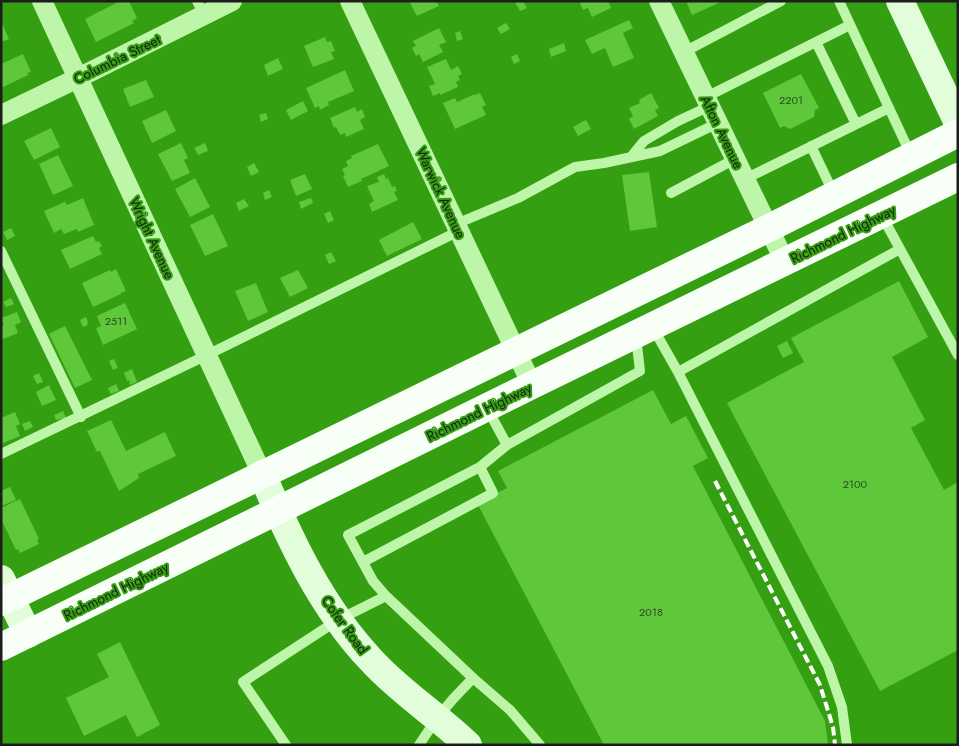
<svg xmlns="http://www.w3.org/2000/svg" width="959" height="746" font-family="Jost,sans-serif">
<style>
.building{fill:#5ec73a}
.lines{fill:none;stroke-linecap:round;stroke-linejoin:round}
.lane{stroke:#bdf5a9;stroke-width:10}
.street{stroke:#bdf5a9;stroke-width:20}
.secondary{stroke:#e2fdd9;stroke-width:28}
.primary{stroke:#f8fff7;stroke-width:28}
.rail{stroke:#fff;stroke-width:4;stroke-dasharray:9 4;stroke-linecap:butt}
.labels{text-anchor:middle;stroke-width:4;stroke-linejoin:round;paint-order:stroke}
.number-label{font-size:11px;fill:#2d4824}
.street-label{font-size:14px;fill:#1d1d1d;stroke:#349f11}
</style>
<rect width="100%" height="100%" fill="#349f11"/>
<path class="building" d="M120,1H129L137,18L132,21L134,23L96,42L85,19Z
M409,1H436L439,6L417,16Z
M518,1H523L527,8L520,11L515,2Z
M579,1H608L611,8L592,17L588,8L583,10Z
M686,1H723L692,15Z
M629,20L633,28L623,33L634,58L613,67L605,48L592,54L585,40Z
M1,21L9,39L1,42Z
M506,23L510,29L501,34L497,28Z
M439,28L446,42L439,45L443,52L423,62L419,54L416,56L412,48L416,46L413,41Z
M460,31L463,39L457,41L455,33Z
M325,37L327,42L331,41L335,51L331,52L334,59L313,67L304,46Z
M564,43L566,51L551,57L549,49Z
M23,54L31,72L27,73L28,75L1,88V64Z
M517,54L520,61L514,64L511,57Z
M278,58L283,69L268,76L264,65Z
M446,59L451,70L458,66L462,74L458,76L460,80L456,82L458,87L440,95V93L433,96L429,86L435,84L427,67Z
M345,70L354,91L328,102L329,105L320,110L319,106L315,108L306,88Z
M801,74L819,108L815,110L814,117L790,129L784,126L780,128L763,93Z
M146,80L154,97L130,107L123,89Z
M480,93L486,105L482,107L486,115L455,129L443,103L455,98L457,102L475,94V95Z
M651,93L659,108L655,110L658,116L634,129L629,119L633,116L629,108L640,103L639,100Z
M303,101L308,111L291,120L286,110Z
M355,107L357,112L362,109L365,117L360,120L364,129L346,137L345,133L340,135L336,127L334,128L330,118Z
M166,110L176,131L152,143L142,121Z
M266,113L268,119L261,122L259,115Z
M586,120L591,129L578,136L573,127Z
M51,128L60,147L34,160L24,141Z
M181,143L188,158L184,160L190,173L172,181L158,154Z
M205,143L208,151L198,155L194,148Z
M378,144L389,166L361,179L362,181L348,187L343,176L345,175L342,169L348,166L346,161L352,158L351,156Z
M58,155L73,186L53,195L39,164Z
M254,163L259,172L251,176L247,167Z
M649,172L657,227L630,231L622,175Z
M305,174L312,189L296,196L290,180Z
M384,174L386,179L388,178L392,187L395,186L397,191L394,192L398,200L372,212L369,204L374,201L367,186L379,182L377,177Z
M195,178L210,207L190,217L175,189Z
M269,190L272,197L265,200L263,193Z
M83,198L94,225L78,232L77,229L64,234L61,229L54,233L44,211L65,202L67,205Z
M311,198L313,203L301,209L299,202Z
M244,199L249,206L239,211L236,203Z
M330,211L334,220L328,223L324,214Z
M213,214L228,246L205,256L190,225Z
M413,222L422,239L387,256L379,240Z
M11,228L15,236L7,240L3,232Z
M93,236L96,242L99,241L102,246L99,248L102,254L70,269L61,250Z
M331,252L336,261L329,264L325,255Z
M116,269L126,291L121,293V294L93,307L82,283L110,270L111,272Z
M298,270L308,288L290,297L280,278Z
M899,281L928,337L892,357L925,420L911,428L944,490L956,483L958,486V650L880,691L727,403L804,362L791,338Z
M256,283L268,312L248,321L235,291Z
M11,298L14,304L6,307L3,302Z
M125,303L137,329L103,345L96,328L101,326L97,316Z
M17,312L21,322L15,325L18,333L3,339L1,336V326L4,325L1,318Z
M86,317L88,322L87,323L88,325L83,327L80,320Z
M65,326L92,380L75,388L49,334Z
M787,341L793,353L783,358L777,346Z
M114,359L118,368L113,370L109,361Z
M132,369L137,382L130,385L129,380L127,381L124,373Z
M39,373L43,382L37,384L33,376Z
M116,384L119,391L111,394L108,388Z
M49,385L56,400L42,406L36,392Z
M653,390L671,424L686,416L708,458L693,466L825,721L828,745H604L477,503L507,488L498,471Z
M63,411L66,418L56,420L54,415Z
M15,412L20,424L16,426L20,436L1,444V418Z
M111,420L126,451L165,432L176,456L138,474L139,478L119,491L100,451L97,452L87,431Z
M30,421L33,427L25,431L22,424Z
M10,487L16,500L1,506V491Z
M20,499L39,539L37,540L39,544L20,553L18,549L16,550L1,519V508Z
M120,642L160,725L137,737L126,715L84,736L66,698L109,677L97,654Z"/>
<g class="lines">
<path class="lane" d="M197,1L204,15
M839,1L911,155
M816,42L856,124
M684,52L781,1
M706,97L850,25
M811,146L834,194
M631,157L644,141L678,121L710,106
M745,179L889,108
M671,193L735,159
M882,216L958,355
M456,224L518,198L575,167L604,163L660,151L718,123
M1,251L81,417
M653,328L678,372L900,249
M678,372L828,666L842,707L847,745
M487,408L507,445
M1,454L207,355L459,231
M363,562L493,493L480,467
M386,596L373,581L348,535L480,467L507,445L640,371L636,337
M473,678L510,710L540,745
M286,745L243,682L338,620L386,596L473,678L453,699L437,718L419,745"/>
<path class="street" d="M42,1L262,474
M350,1L532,385
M659,1L785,262
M1,115L78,78L232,1"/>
<path class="secondary" d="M900,1L958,123
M262,474C290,540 321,607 371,660C400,692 437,715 468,745
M1,579L28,634"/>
<path class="primary" d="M1,602L769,228L958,133
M1,647L532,385L958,177"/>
<path class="rail" d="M715,481L820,685L833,727L835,745"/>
</g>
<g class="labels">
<g class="number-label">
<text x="791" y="104">2201</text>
<text x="116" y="325">2511</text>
<text x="855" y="488">2100</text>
<text x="651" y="616">2018</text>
</g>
<g class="street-label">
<text transform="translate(117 59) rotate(-26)" y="5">Columbia Street</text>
<text transform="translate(722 132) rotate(64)" y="5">Afton Avenue</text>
<text transform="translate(441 193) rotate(65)" y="5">Warwick Avenue</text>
<text transform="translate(843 234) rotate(-26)" y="5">Richmond Highway</text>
<text transform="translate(152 238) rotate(65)" y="5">Wright Avenue</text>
<text transform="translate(479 412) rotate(-26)" y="5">Richmond Highway</text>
<text transform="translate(116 591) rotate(-26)" y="5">Richmond Highway</text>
<text transform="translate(345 625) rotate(54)" y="5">Cofer Road</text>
</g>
</g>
<rect width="959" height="746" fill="none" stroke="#1d1d1d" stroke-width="5"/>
</svg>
